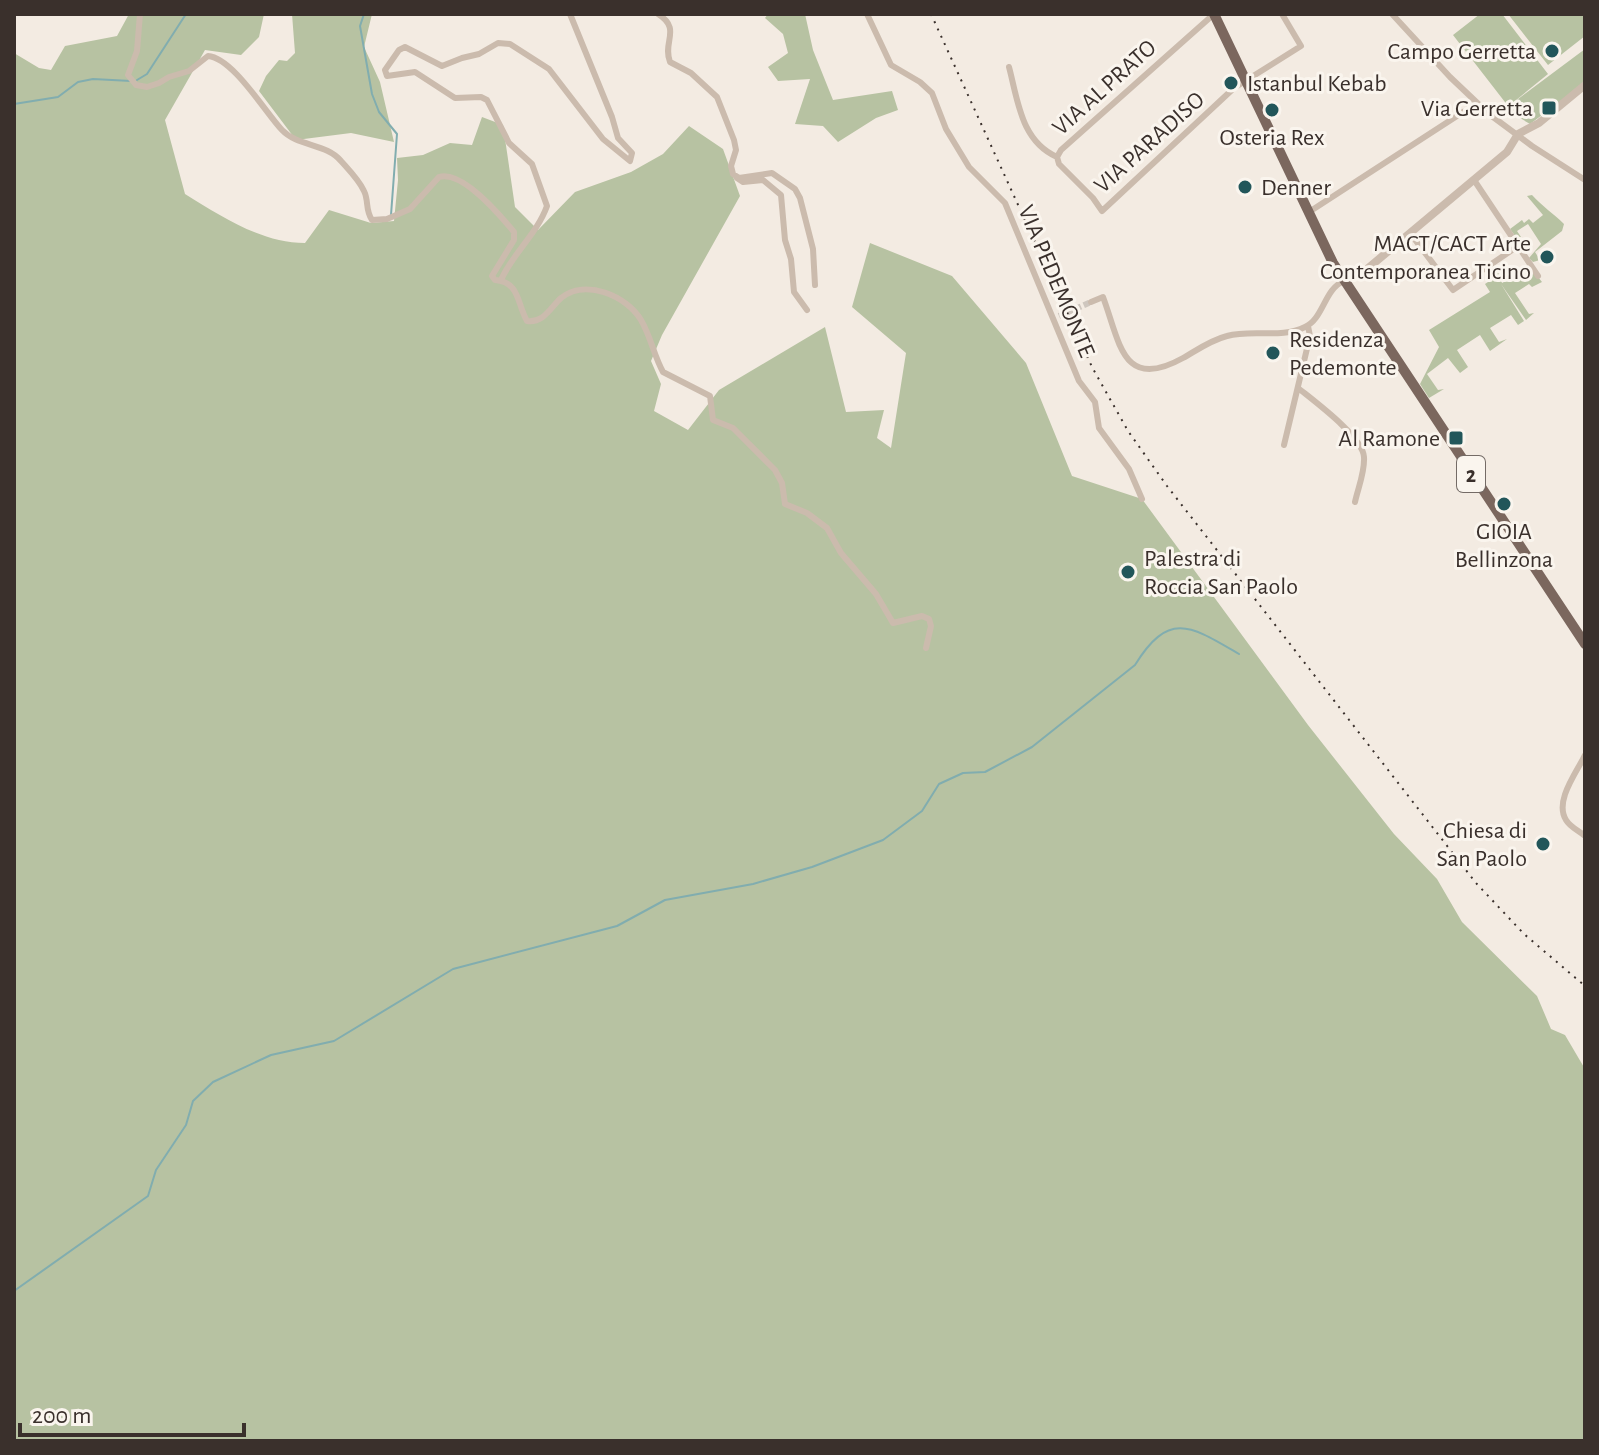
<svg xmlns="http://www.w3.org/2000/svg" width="1599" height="1455" font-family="'Alegreya Sans',sans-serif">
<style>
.green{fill:#b7c2a2}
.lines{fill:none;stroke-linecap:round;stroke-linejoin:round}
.stream{stroke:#81adaf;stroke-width:2}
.minor-tunnel{stroke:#cec6be;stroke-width:6;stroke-dasharray:6 3;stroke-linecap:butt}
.minor{stroke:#cbbbad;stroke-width:6}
.tertiary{stroke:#cbbbad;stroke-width:8}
.primary{stroke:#7b675e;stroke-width:10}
.rail{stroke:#3a302c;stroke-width:2;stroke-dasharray:2 6;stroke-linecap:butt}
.poi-dot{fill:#22565a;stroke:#faf5ee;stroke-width:3}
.labels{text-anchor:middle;stroke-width:6;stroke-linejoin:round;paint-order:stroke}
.shield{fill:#faf5ee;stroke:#746b66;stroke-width:2}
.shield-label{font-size:22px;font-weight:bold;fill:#3a302c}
.poi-label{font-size:24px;fill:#3a302c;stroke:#faf5ee;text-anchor:end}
.street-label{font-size:24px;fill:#3a302c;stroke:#faf5ee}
</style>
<rect width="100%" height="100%" fill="#f3ebe2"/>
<path class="green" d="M129,14H264L259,37L241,55L205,50L165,120L185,194C221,216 261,243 305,243L329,210L371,223L394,221L398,180L397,158L423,155L450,143L472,145L482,117L503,125L515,207L538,230L575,192L631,172L663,154L689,126L723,149L740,196L662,335L651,361L661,384L654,411L688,430L719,390L825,327L846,412L884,410L877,438L891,448L906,353L852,307L870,243L952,276L1026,363L1072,476L1142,499L1308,725L1394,834L1437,879L1462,922L1537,996L1551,1029L1565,1035L1585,1069V1441H14V53L39,68L51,70L65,46L117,36Z
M292,14H372L364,47L380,82L394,142L351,133L296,140L259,91L266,76L279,60L287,61L295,53Z
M768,14H805L813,50L833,100L892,91L898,110L876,118L838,142L823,126L795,124L810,79L778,81L768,67L788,53L783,34L765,18Z
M1480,14H1502L1548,74L1510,105L1585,49V83L1530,124L1505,109L1508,106L1453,35Z
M1508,14H1585V36L1548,65Z
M1532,195C1543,207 1553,213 1564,224L1562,231L1535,252L1540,260L1533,262L1529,258L1541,244L1528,224L1517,231L1521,237L1518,240L1510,229L1522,220L1524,223L1529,219L1533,223L1543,215L1527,196Z
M1492,267L1499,274L1502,283L1531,268L1542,282L1532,287L1529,284L1515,293L1529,314L1534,313L1526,320L1501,284L1524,321L1518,325L1511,315L1490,328L1499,342L1507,339L1490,351L1480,335L1457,350L1468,367L1460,373L1448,358L1427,374L1438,390L1444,389L1429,398L1420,384L1439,347L1429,330L1490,292L1485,284L1491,280L1486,272Z"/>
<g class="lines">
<path class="stream" d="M364,14L360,26L372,94L379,112L397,134L391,215
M137,80L147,74L186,14
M14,104L58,97L78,82L93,79L131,81
M14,1291L148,1196L156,1170L186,1125L193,1101L213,1082L271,1055L334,1041L453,969L617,926L665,900L753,884L812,867L883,840L922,811L939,784L963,773L985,772L1032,747L1135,665C1169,610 1191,626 1239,654"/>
<path class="minor-tunnel" d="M1059,316L1091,302"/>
<path class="minor" d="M140,14L137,51L128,75L136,85L147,87L159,83L169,77L189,71L208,56C233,58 265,112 282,130C298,147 326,143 341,161C349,170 359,180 364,191C369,201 365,210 372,220L387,219L410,209L439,177C462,170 500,215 514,232V240L492,276L495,280C520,282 517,304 527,321C544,323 550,308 561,298C585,278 627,296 641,320C651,337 654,356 663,372L710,396L713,420L733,428L775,470L782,483L785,504L807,513L827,528L841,553L876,594L893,623L922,616L929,619L931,626L926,648
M658,14C682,29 662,42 670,62L691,73L717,97L734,140L736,150L731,166L733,174L739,178L772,173L795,189L800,198L813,249L815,285
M867,14L891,65L920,82L932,93L946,129L969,167L1005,203L1079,381L1095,402L1099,428L1129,469L1142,499
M1392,14L1450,77L1489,114L1532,146L1585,180
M1009,67C1018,101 1021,141 1057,157L1059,164L1093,198L1102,211L1234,88L1301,46L1282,14
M1057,157L1061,150L1214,14
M737,178L743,182L763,180L781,195L785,240L791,259L794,292L807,310
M1474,180L1538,276
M1309,212L1477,103
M1410,233L1453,290L1518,246
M501,280C513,253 537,234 547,206L532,164L509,143L487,100L481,97L455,98L415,72L387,76L385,70L399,50L405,47L442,66L462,58L479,54L498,43L510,44L549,69L603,139L630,161L632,153L618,138L612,117L570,14
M1091,302L1103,297C1120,342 1122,392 1183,358C1197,350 1211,340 1227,336C1252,329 1281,339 1305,327C1324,318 1324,289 1344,281
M1298,388C1314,401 1363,437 1364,457C1365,472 1358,488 1355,502
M1284,445L1310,336L1308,326
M1585,755C1577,772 1554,801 1566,820C1570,827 1579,831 1585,836"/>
<path class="tertiary" d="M1344,281L1367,269L1507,152L1518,134L1539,123L1585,85"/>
<path class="primary" d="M1214,14L1333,263L1585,644"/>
<path class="rail" d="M931,14L1092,367L1128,431L1167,486L1476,883L1524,934L1585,986"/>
</g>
<g class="poi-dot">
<circle cx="1552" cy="51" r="8"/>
<circle cx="1231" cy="83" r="8"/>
<rect x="1541" y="100" width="16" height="16" rx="4"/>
<circle cx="1272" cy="110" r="8"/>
<circle cx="1245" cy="187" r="8"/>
<circle cx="1547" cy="257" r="8"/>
<circle cx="1273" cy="353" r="8"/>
<rect x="1448" y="430" width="16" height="16" rx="4"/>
<circle cx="1504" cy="504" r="8"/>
<circle cx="1128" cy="572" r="8"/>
<circle cx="1543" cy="844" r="8"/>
</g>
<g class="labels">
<rect class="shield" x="1457" y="456" width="28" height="36" rx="6"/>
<g class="shield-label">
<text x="1471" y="482">2</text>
</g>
<g class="poi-label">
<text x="1536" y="59">Campo Gerretta</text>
<text x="1247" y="91" text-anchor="start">Istanbul Kebab</text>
<text x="1533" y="116">Via Gerretta</text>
<text x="1272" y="145" text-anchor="middle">Osteria Rex</text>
<text x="1261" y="195" text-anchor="start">Denner</text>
<text x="1531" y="251">MACT/CACT Arte<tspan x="1531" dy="28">Contemporanea Ticino</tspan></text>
<text x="1289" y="347" text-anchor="start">Residenza<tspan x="1289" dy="28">Pedemonte</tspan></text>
<text x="1440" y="446">Al Ramone</text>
<text x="1504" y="539" text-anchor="middle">GIOIA<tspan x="1504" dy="28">Bellinzona</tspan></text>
<text x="1144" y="566" text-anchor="start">Palestra di<tspan x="1144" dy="28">Roccia San Paolo</tspan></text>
<text x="1527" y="838">Chiesa di<tspan x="1527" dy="28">San Paolo</tspan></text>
</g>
<g class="street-label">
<text transform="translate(1104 87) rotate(-42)" y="8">VIA AL PRATO</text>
<text transform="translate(1149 142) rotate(-42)" y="8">VIA PARADISO</text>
<text transform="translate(1057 281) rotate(67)" y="8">VIA PEDEMONTE</text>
</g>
</g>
<rect width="1599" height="1455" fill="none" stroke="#3a302c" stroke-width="32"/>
<path d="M20 1423v12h224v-12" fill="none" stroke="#3a302c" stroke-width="4"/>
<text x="32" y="1423" font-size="24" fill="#3a302c" stroke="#faf5ee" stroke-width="6" paint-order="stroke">200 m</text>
</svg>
